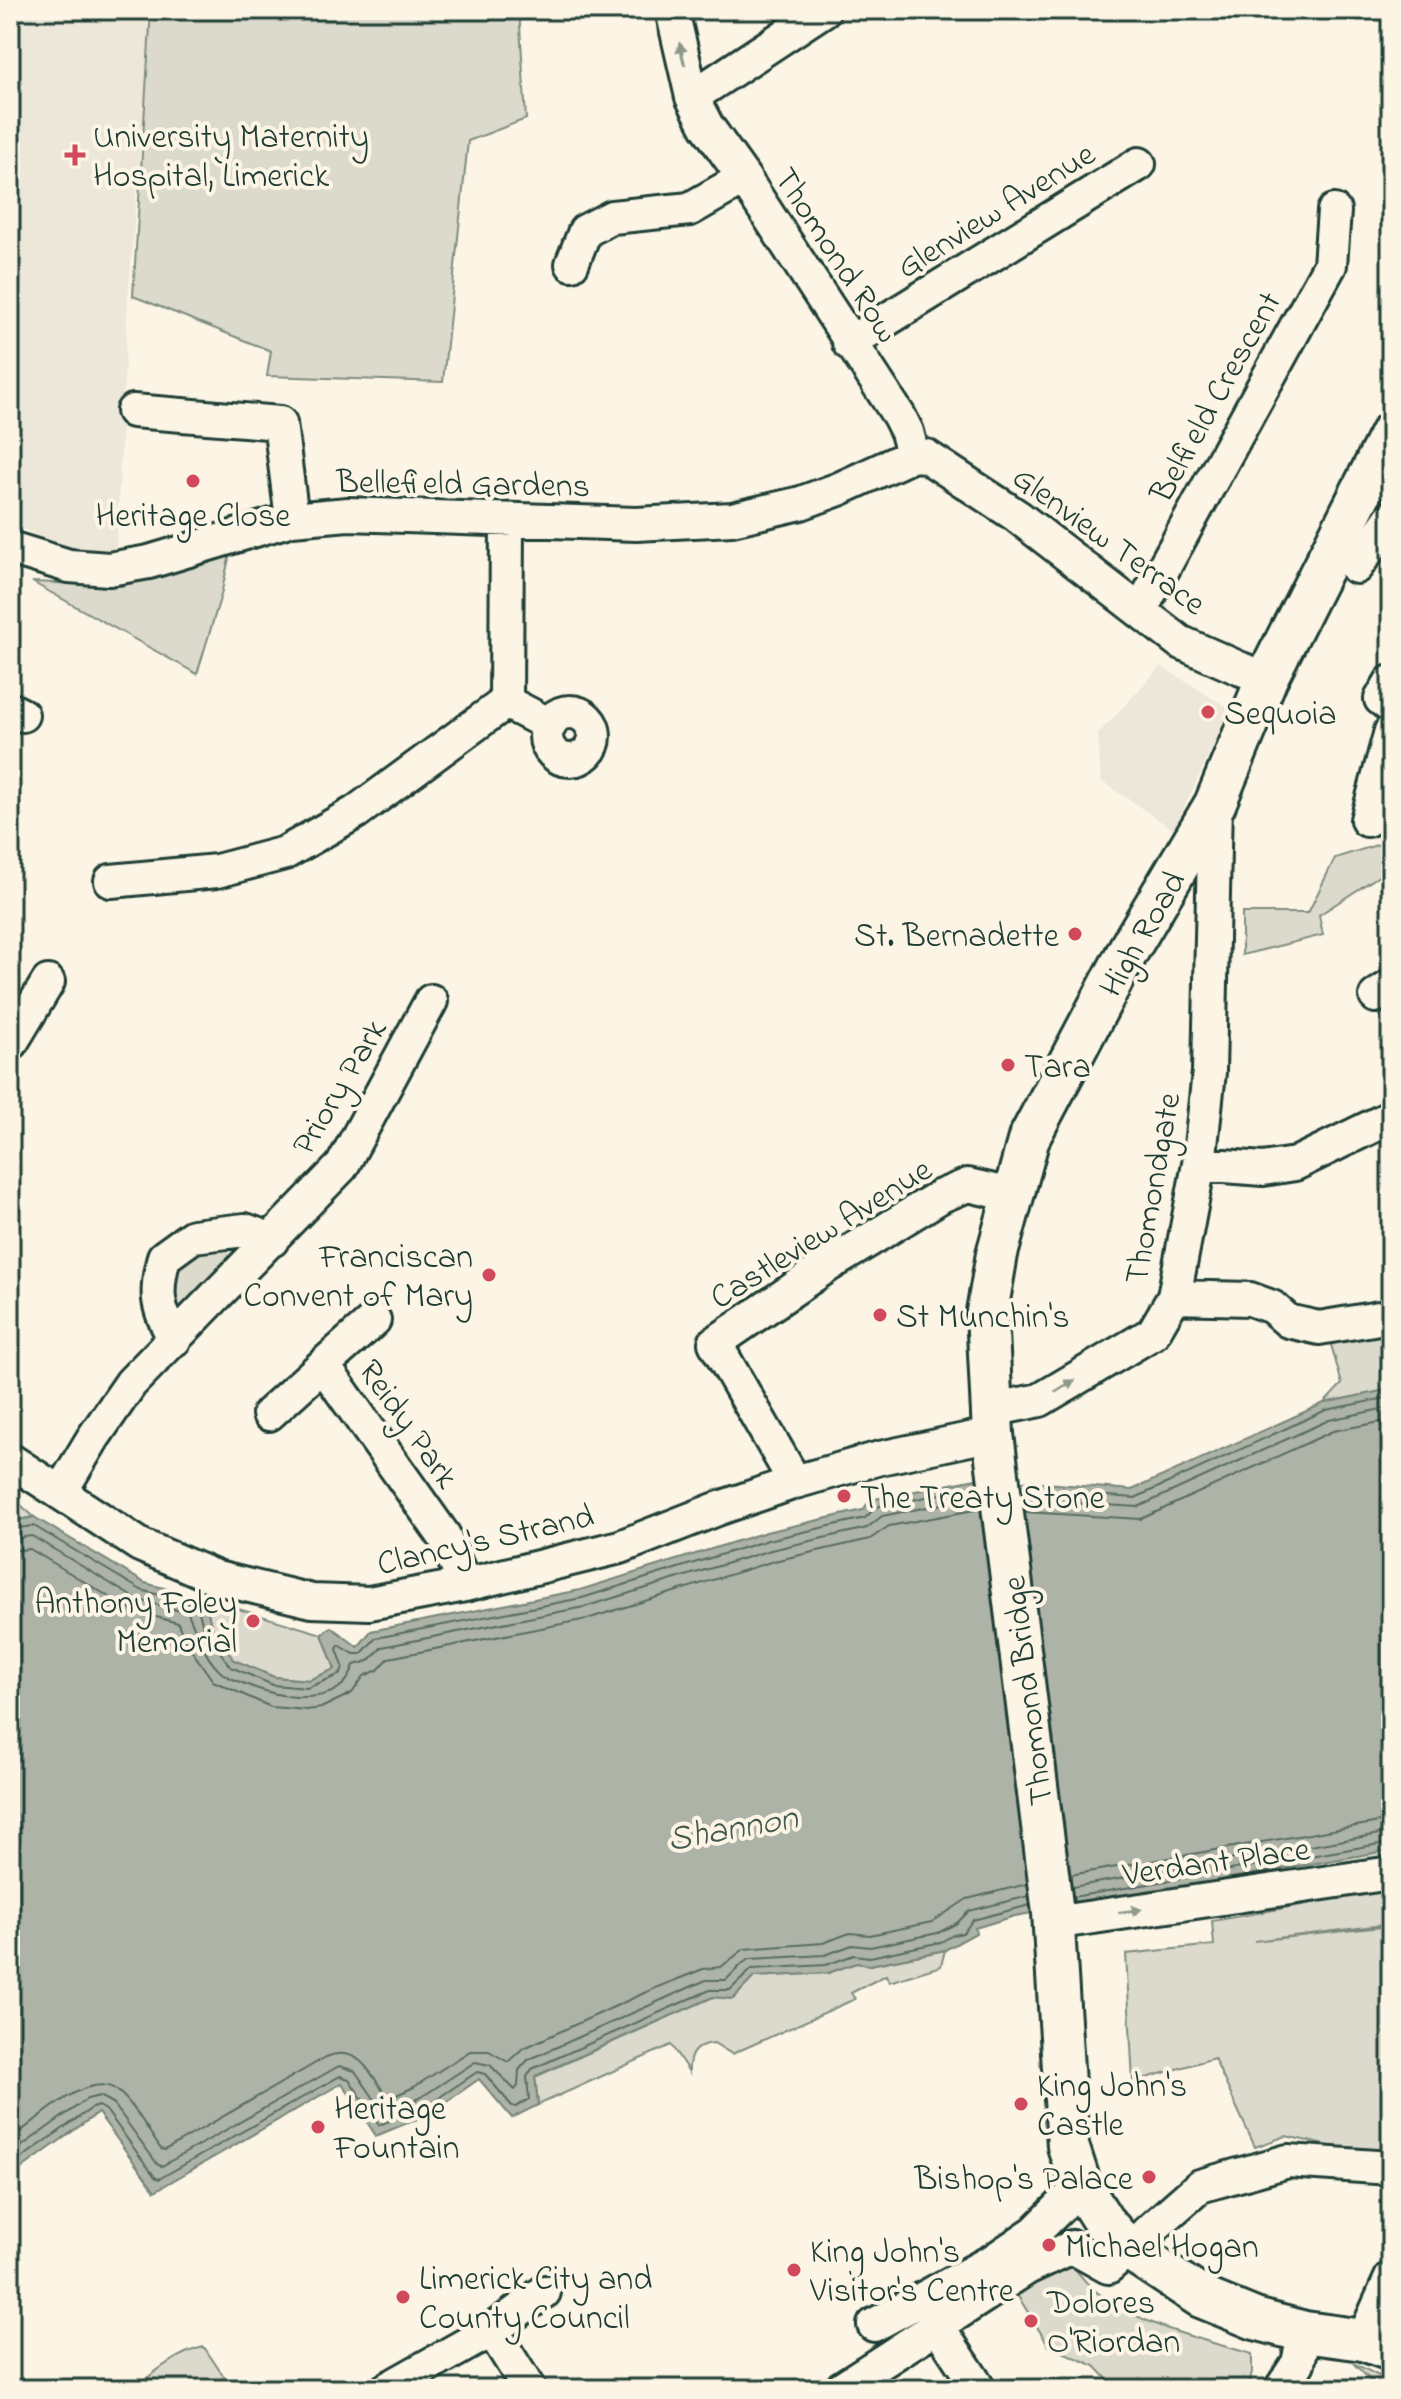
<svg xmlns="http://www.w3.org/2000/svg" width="1401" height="2399" font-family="'Indie Flower',sans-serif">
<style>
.built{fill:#ece7d8}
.green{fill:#dcdacc;stroke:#7e8c80;stroke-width:2}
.water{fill:#aeb3a7;stroke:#758479;stroke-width:2}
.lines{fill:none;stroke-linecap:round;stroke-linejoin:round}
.shore{stroke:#586c62;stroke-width:2}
.minor-casing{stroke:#1f3d34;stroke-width:38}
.major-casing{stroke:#1f3d34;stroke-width:46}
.minor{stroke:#fcf5e5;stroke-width:32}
.major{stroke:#fcf5e5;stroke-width:40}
.oneway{fill:#8e998c}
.poi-dot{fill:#d1495b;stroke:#fcf5e5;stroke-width:3}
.labels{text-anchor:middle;stroke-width:8;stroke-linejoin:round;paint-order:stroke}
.poi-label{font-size:34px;fill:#1f3d34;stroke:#fcf5e5;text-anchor:start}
.street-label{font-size:34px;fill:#1f3d34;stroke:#fcf5e5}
.water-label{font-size:36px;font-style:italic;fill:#435a51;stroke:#fcf5e5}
</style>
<rect width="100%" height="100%" fill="#fcf5e5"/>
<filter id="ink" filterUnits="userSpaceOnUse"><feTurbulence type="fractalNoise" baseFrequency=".0125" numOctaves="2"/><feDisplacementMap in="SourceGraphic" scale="16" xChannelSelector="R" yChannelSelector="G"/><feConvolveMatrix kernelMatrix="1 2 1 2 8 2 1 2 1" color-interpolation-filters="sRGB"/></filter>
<g filter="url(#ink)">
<path class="built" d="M10,10H151L128,300L116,549H90L65,546L10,524Z
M1161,666L1230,709L1174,830L1101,781L1098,734Z"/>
<path class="green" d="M151,10H519L526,119L468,141L443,382L267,376L271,351L133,296Z
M231,549L221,595L197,674L32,582L122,586Z
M1391,813V868L1319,915L1323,935L1242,955V913H1308L1335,858L1383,843Z
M234,1241L238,1257L183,1313H171L173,1262L192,1246Z
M1391,1329V1389L1324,1403L1342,1384L1330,1341Z
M10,1495L34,1517L10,1522Z
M205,1599L322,1634L335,1669L309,1680L274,1677L234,1660L211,1626Z
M1391,1850V1867L1123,1896L1383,1851Z
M1391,1889V1924L1254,1941L1391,1926V2160L1286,2136L1255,2147L1214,2058L1133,2082L1126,1954L1214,1945L1212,1921Z
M945,1950L941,1966L889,1982L886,1975L851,1993L855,1999L732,2054L714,2043C695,2045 688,2054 689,2072L671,2045L538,2105L535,2077L713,1997L733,1999L754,1977L828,1973L856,1963L870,1965Z
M1069,2262C1077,2271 1085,2282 1094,2290C1140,2326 1197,2338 1252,2354V2372L1248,2389H1117L1095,2366L1049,2346L1016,2293Z
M204,2347L232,2389H133C153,2373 178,2352 204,2347Z
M1353,2363L1391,2382V2389H1379Z"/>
<path class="water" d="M1391,1389V1850L1015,1916L975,1928L976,1933L945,1950L870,1965L856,1963L828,1973L754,1977L733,1999L713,1997L535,2076L538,2105L512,2118L479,2079L429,2114L376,2136L342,2083L155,2191L98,2113L18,2171L10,2163V1522L34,1517L145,1583L205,1599L211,1626L234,1660L274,1677L309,1680L335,1669L322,1634L331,1627L358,1647L371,1631L580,1590L766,1532L863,1510L870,1500L981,1478L1132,1490L1324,1403Z"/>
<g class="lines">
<path class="shore" d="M1022,1490L1135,1498L1326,1410L1391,1397
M1023,1500L1138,1507L1329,1420L1391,1407
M1025,1512L1141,1519L1333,1431L1391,1420
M10,1529L34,1526L141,1590L197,1605L204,1630L231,1667L273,1685L307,1688L341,1674L343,1666L337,1649L339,1645L354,1654H361L376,1638L582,1598L768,1540L865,1518L876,1507L977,1487
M10,1539L32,1536L136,1599L188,1613C197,1633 204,1658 222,1673C228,1678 238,1681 245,1684C277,1698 342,1711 354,1665L369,1661L382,1647L584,1607L771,1550L867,1528L882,1516L979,1497
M10,1551L30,1549L131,1610L178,1623L185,1641L213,1681L271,1707L307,1710L321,1708L352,1693L364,1676L378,1670L389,1658L587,1619L774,1561L870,1539L889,1526L980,1509
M1070,1875L1391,1820
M1072,1887L1391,1832
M1073,1897L1391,1842
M10,2136L16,2135C40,2118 91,2067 119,2092C136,2107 148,2131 161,2149L165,2150L326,2057C358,2044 371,2073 386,2096L390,2098L414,2087L470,2051H489L508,2062L522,2049L653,1989L703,1969L721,1967L744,1949L823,1943L850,1933L870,1935L932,1922L967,1899L1027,1884
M10,2148H19L87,2099L100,2096L113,2103L158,2165L162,2166L339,2066L355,2071L384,2113L420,2098L475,2062L490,2065L515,2090L518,2086L519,2070L528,2060L706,1980H726L743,1963L750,1959L825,1955L852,1945L870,1947L938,1933L957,1923L969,1911L1029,1896
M10,2158L20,2159L92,2108L99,2106L106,2110L155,2177L159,2179L340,2076L349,2079L379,2125L425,2107L477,2072L485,2074L512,2106L516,2107L529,2099L527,2077L532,2069L710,1990H730L752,1969L826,1965L854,1955L870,1957L941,1942L953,1935L963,1933L973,1920L1030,1905"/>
<defs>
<path id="minor" d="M672,10L692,97L707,126L744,178L899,416L907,432L913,455
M692,97L824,10
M572,264L585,231L612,217L690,209L744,178
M849,343L1139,164
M133,411L280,423L292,519
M507,521L506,702L550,725
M10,548L69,566L109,569L149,562L292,519L348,514L636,524L732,519L801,503L839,489L913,455L926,456L1017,516L1180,642L1241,669L1267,678
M1356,567L1391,518
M1140,611L1330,265L1334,211
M1391,682L1381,699L1391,707
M10,709L22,715
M546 736a24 24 0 1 1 48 0a24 24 0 1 1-48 0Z
M1367,820L1391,731
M111,881L217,871L285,853L356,812L506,702
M1376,996L1391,986
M10,1045L48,982
M1199,1164L1263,1169L1295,1164L1391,1117
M1174,1297L1250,1299L1272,1307L1288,1321L1319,1328L1391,1316
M374,1320L323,1365L444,1536L465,1585
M175,1339C156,1308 155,1291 164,1257L193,1236L245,1230L272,1240
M992,1410L1040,1400L1153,1333L1174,1297L1199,1164L1209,1072L1215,804
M269,1414L323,1365
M10,1460L140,1545L217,1578L312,1601L369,1603L465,1585L620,1547L717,1509L795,1482L880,1458L993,1434
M795,1482L715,1343L827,1266L941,1196L968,1185L1012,1195
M60,1493L93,1438L131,1383L342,1166L431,1001
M1053,1923L1391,1873
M874,2325L994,2260L1035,2232L1081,2186
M937,2325L979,2389
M492,2330L529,2389
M1363,2340L1391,2278
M387,2389L492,2330L544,2292
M840,2389L1027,2268L1072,2247L1108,2267L1200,2186L1288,2161L1391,2168
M1281,2389L1298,2363L1305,2332"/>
<path id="major" d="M1391,433L1267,678L1215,804L1129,949L1029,1138L997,1254L987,1312L993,1434L1053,1913L1068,2146L1081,2186L1103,2221L1127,2248L1201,2297L1255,2319L1305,2332L1363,2340L1391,2350"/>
</defs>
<use href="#minor" class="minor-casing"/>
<use href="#major" class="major-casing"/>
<use href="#minor" class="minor"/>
<use href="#major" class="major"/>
</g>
<defs><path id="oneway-solid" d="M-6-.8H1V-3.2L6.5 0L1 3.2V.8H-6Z" transform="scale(2)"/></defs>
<g class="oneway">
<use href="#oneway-solid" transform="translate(682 54) rotate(-103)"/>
<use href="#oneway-solid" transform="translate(1065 1386) rotate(-31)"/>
<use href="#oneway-solid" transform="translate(1130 1911) rotate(-8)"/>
</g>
</g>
<g class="poi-dot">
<path d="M71 143h8v8h8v8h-8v8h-8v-8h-8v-8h8z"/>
<circle cx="193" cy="481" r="8"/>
<circle cx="1208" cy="712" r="8"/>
<circle cx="1075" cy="934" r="8"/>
<circle cx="1008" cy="1065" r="8"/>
<circle cx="489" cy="1275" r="8"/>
<circle cx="880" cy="1315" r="8"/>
<circle cx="844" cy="1496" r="8"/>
<circle cx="253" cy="1621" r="8"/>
<circle cx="1021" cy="2104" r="8"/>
<circle cx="318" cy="2127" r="8"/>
<circle cx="1149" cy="2177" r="8"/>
<circle cx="1049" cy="2245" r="8"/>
<circle cx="794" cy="2270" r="8"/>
<circle cx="403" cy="2297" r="8"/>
<circle cx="1031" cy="2321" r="8"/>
</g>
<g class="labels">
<g class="poi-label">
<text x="93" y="147">University Maternity<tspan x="93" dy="39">Hospital, Limerick</tspan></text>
<text x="193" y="526" text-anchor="middle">Heritage Close</text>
<text x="1224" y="724">Sequoia</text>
<text x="1059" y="946" text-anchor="end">St. Bernadette</text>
<text x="1024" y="1077">Tara</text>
<text x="473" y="1267" text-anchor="end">Franciscan<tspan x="473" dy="39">Convent of Mary</tspan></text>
<text x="896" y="1327">St Munchin's</text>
<text x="860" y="1508">The Treaty Stone</text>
<text x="237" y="1613" text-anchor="end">Anthony Foley<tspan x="237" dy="39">Memorial</tspan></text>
<text x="1037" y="2096">King John's<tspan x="1037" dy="39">Castle</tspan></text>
<text x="334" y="2119">Heritage<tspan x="334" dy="39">Fountain</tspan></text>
<text x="1133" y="2189" text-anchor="end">Bishop's Palace</text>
<text x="1065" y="2257">Michael Hogan</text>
<text x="810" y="2262">King John's<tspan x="810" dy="39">Visitor's Centre</tspan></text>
<text x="419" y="2289">Limerick City and<tspan x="419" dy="39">County Council</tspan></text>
<text x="1047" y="2313">Dolores<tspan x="1047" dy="39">O'Riordan</tspan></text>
</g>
<g class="street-label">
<text transform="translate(995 209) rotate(-32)" y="12">Glenview Avenue</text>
<text transform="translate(838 254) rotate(57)" y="12">Thomond Row</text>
<text transform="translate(1214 396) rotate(-61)" y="12">Belfield Crescent</text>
<text transform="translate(463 482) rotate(1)" y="12">Bellefield Gardens</text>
<text transform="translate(1110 539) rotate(36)" y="12">Glenview Terrace</text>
<text transform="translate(1141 933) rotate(-60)" y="12">High Road</text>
<text transform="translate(338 1086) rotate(-59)" y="12">Priory Park</text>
<text transform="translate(1151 1188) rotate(-80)" y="12">Thomondgate</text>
<text transform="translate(820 1232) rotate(-32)" y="12">Castleview Avenue</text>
<text transform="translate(410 1423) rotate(55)" y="12">Reidy Park</text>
<text transform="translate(485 1538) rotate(-13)" y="12">Clancy's Strand</text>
<text transform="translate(1026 1691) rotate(-97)" y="12">Thomond Bridge</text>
<text transform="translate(1216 1860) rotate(-8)" y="12">Verdant Place</text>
</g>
<g class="water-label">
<text transform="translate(732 1826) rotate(-10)" y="13">Shannon</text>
</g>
</g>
<rect width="1401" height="2399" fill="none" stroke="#fcf5e5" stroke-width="40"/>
<rect x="20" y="20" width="1361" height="2359" fill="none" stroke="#1f3d34" stroke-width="3" filter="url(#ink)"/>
</svg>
